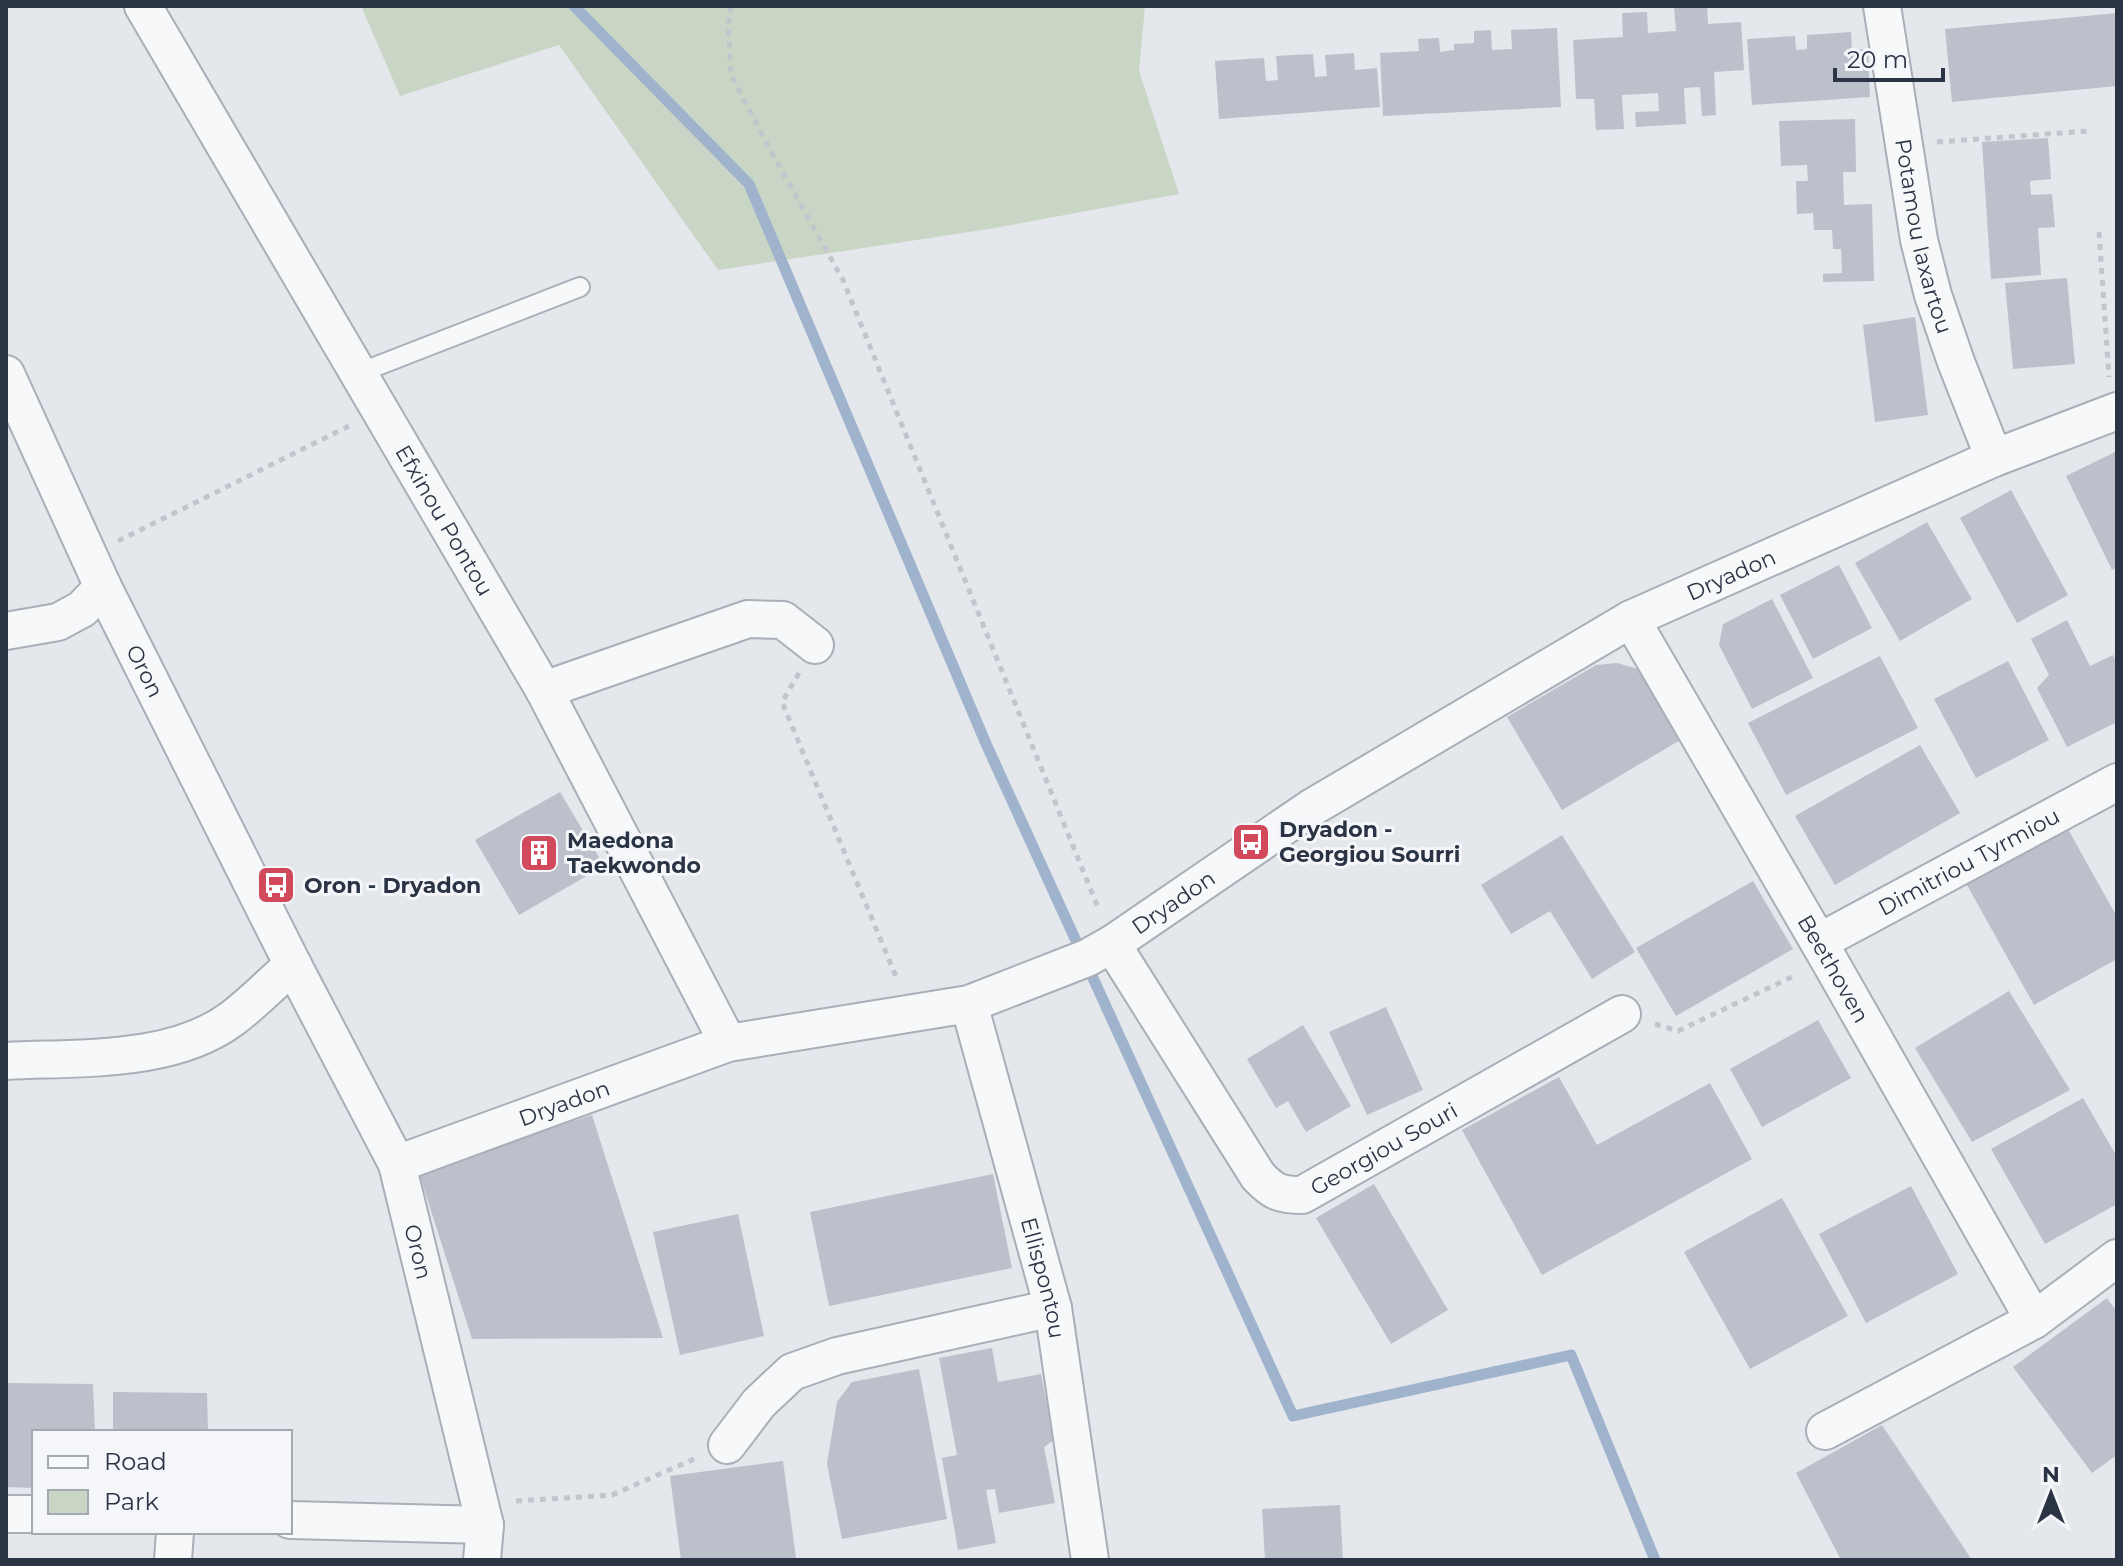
<svg xmlns="http://www.w3.org/2000/svg" width="2123" height="1566" font-family="Montserrat,sans-serif">
<style>
.green{fill:#c9d6c5}
.lines{fill:none;stroke-linecap:round;stroke-linejoin:round}
.stream{stroke:#9fb4cc;stroke-width:11}
.building{fill:#bbc0ca}
.service-casing{stroke:#a9aeb7;stroke-width:22}
.minor-casing{stroke:#a9aeb7;stroke-width:40}
.path{stroke:#c2c5cb;stroke-width:5;stroke-dasharray:6 6;stroke-linecap:butt}
.service{stroke:#f7f8fa;stroke-width:18}
.minor{stroke:#f7f8fa;stroke-width:36}
.labels{text-anchor:middle;stroke-width:6;stroke-linejoin:round;paint-order:stroke}
.street-label{font-size:22px;fill:#2b3445;stroke:#f4f6f9}
.poi-label{font-size:22px;font-weight:bold;fill:#2b3445;stroke:#f4f6f9;text-anchor:start}
</style>
<rect width="100%" height="100%" fill="#e4e7ec"/>
<path class="green" d="M361,6H1145L1139,71L1179,194L989,229L718,270L559,45L400,96Z"/>
<g class="lines">
<path class="stream" d="M574,6L749,184L987,746L1293,1416L1571,1355L1655,1560"/>
</g>
<path class="building" d="M1707,6L1708,24L1741,22L1744,70L1714,72L1716,115L1702,116L1700,87L1684,88L1686,124L1636,127L1635,112L1659,111L1658,93L1622,95L1624,129L1596,130L1594,99H1576L1573,40L1623,37L1622,13L1647,12L1648,33L1676,31L1674,7Z
M2117,13V86L1952,102L1945,29Z
M1557,28L1561,107L1383,116L1380,53L1419,51L1418,39L1439,38L1440,52L1454,50V44L1474,43V31L1491,30L1492,50L1512,49L1511,30Z
M1851,32L1852,50L1868,49L1870,97L1752,105L1747,39L1795,36L1796,50L1807,49V35Z
M1354,53L1355,70L1377,68L1380,107L1219,119L1215,61L1264,58L1266,81L1278,80L1276,56L1313,54L1315,77L1327,76L1325,55Z
M1855,119L1856,172H1843L1844,205L1872,204L1874,281L1823,282V274L1842,273L1841,249H1833L1832,230H1814L1813,213L1797,214L1796,181H1808L1807,165L1781,166L1779,121Z
M2048,138L2051,179L2030,181L2031,195L2052,194L2055,227L2038,228L2041,275L1991,279L1982,142Z
M2067,278L2075,364L2013,369L2005,283Z
M1915,317L1928,415L1875,422L1863,325Z
M2117,451V567L2112,570L2066,476Z
M2011,490L2068,595L2017,623L1960,518Z
M1927,522L1972,599L1900,641L1855,563Z
M1839,565L1872,628L1813,659L1780,595Z
M1772,599L1813,678L1752,709L1719,645L1723,624Z
M2067,620L2090,666L2113,655L2117,663V722L2067,747L2037,688L2049,675L2031,639Z
M1880,656L1918,728L1786,795L1748,723Z
M2008,661L2049,740L1976,778L1934,699Z
M1617,663L1641,670L1682,739L1562,810L1507,717L1596,665Z
M1920,745L1960,813L1835,885L1795,816Z
M560,792L604,866L519,915L475,840Z
M2064,822L2117,917V959L2034,1005L1963,878Z
M1562,835L1635,952L1592,979L1550,911L1511,934L1481,885Z
M1753,881L1793,949L1676,1016L1636,948Z
M2009,991L2070,1090L1972,1142L1915,1048Z
M1386,1007L1423,1090L1367,1115L1329,1032Z
M1818,1020L1851,1078L1762,1127L1730,1069Z
M1303,1025L1351,1106L1306,1132L1288,1101L1276,1108L1247,1059Z
M1559,1077L1597,1145L1710,1083L1752,1159L1542,1275L1462,1130Z
M2083,1098L2117,1157V1204L2045,1244L1991,1149Z
M592,1115L663,1338L472,1339L418,1170Z
M993,1174L1012,1268L829,1306L810,1212Z
M1374,1184L1448,1310L1391,1344L1316,1218Z
M1911,1186L1958,1274L1866,1323L1819,1234Z
M1782,1198L1848,1316L1750,1369L1684,1252Z
M738,1214L764,1336L680,1355L653,1232Z
M2107,1298L2117,1312V1455L2092,1473L2013,1367Z
M992,1348L998,1382L1041,1374L1054,1440L1044,1447L1055,1503L999,1513L995,1489L986,1490L996,1543L958,1550L942,1458L957,1455L939,1358Z
M919,1369L947,1519L842,1539L827,1464L837,1402L852,1382Z
M6,1383L93,1384L95,1432H34V1488L6,1487Z
M113,1392L207,1393L208,1432H113Z
M1882,1425L1972,1560H1841L1796,1473Z
M783,1461L796,1558L782,1560H681L670,1476Z
M1340,1505L1343,1560H1265L1262,1509Z"/>
<g class="lines">
<defs>
<path id="service" d="M359,373L580,287"/>
<g id="minor">
<path id="s1" d="M143,6L544,690L728,1043"/>
<path id="s2" d="M1882,6L1919,240L1933,295L1956,362L1994,458"/>
<path id="s3" d="M6,374L103,587L293,965L397,1164L485,1525L482,1560"/>
<path id="s4" d="M1631,619L1829,960L2034,1320"/>
<path d="M6,631L58,622L82,609L103,587"/>
<path d="M544,690L748,619L783,620L815,645"/>
<path id="s5" d="M1819,942L2117,782"/>
<path id="s6" d="M1112,944L1258,1176C1273,1192 1280,1195 1302,1195L1622,1014"/>
<path id="s7" d="M969,1004L1053,1308L1090,1560"/>
<path d="M6,1061C79,1057 172,1064 233,1018C254,1002 273,982 293,965"/>
<path id="s8" d="M397,1164L728,1043L969,1004L1087,958L1112,944L1311,808L1631,619L1994,458L2117,411"/>
<path d="M1825,1431L2034,1320L2117,1258"/>
<path d="M727,1445L759,1403L792,1372L837,1356L1053,1308"/>
<path d="M6,1514H34"/>
<path d="M290,1520L485,1525"/>
<path d="M173,1560L175,1532"/>
</g>
</defs>
<use href="#service" class="service-casing"/>
<use href="#minor" class="minor-casing"/>
<path class="path" d="M731,6L728,25L731,75L768,146L843,280L1099,910
M1937,142L2089,131
M2099,232L2109,377
M118,541L349,426
M799,673L782,702L897,979
M1655,1024L1678,1031L1796,975
M516,1501L612,1495L694,1459"/>
<use href="#service" class="service"/>
<use href="#minor" class="minor"/>
</g>
<defs>
<symbol id="bus-square" viewBox="-11 -11 22 22"><rect x="-9" y="-9" width="18" height="18" rx="4" fill="#d1495b" stroke="#f4f6f9"/><path d="M-5-6H5V4H4V6H2V4H-2V6H-4V4H-5ZM-3.5-4V0h7V-4ZM-3.5 1.2v1.5H-2V1.2ZM2 1.2v1.5H3.5V1.2Z" fill="#fff"/></symbol>
<symbol id="building-square" viewBox="-11 -11 22 22"><rect x="-9" y="-9" width="18" height="18" rx="4" fill="#d1495b" stroke="#f4f6f9"/><path d="M-4-6H4V6H1V3H-1V6H-4ZM-2.5-4.3h1.7v1.8h-1.7ZM.8-4.3h1.7v1.8H.8ZM-2.5-1h1.7V.8h-1.7ZM.8-1h1.7V.8H.8Z" fill="#fff"/></symbol>
</defs>
<g fill-rule="evenodd">
<use href="#bus-square" x="1229" y="820" width="44" height="44"/>
<use href="#building-square" x="517" y="831" width="44" height="44"/>
<use href="#bus-square" x="254" y="863" width="44" height="44"/>
</g>
<g class="labels">
<g class="street-label">
<text dy="8" stroke="none"><textPath href="#s2" startOffset="234">Potamou Iaxartou</textPath></text>
<text dy="8" stroke="none"><textPath href="#s1" startOffset="596">Efxinou Pontou</textPath></text>
<text dy="8" stroke="none"><textPath href="#s8" startOffset="1474">Dryadon</textPath></text>
<text dy="8" stroke="none"><textPath href="#s3" startOffset="328">Oron</textPath></text>
<text dy="8" stroke="none"><textPath href="#s5" startOffset="170">Dimitriou Tyrmiou</textPath></text>
<text dy="8" stroke="none"><textPath href="#s8" startOffset="826">Dryadon</textPath></text>
<text dy="8" stroke="none"><textPath href="#s4" startOffset="404">Beethoven</textPath></text>
<text dy="8" stroke="none"><textPath href="#s8" startOffset="178">Dryadon</textPath></text>
<text dy="8" stroke="none"><textPath href="#s6" startOffset="418">Georgiou Souri</textPath></text>
<text dy="8" stroke="none"><textPath href="#s3" startOffset="972">Oron</textPath></text>
<text dy="8" stroke="none"><textPath href="#s7" startOffset="284">Ellispontou</textPath></text>
</g>
<g class="poi-label">
<text x="1279" y="837">Dryadon -<tspan x="1279" dy="25">Georgiou Sourri</tspan></text>
<text x="567" y="848">Maedona<tspan x="567" dy="25">Taekwondo</tspan></text>
<text x="304" y="893">Oron - Dryadon</text>
</g>
</g>
<rect width="2123" height="1566" fill="none" stroke="#2b3445" stroke-width="16"/>
<rect x="32" y="1430" width="260" height="104" fill="#f4f6f9" stroke="#a4a8b1" stroke-width="2"/>
<rect x="48" y="1456" width="40" height="12" fill="#f7f8fa" stroke="#a4a8b1" stroke-width="2"/>
<text x="104" y="1470" font-size="24" fill="#2b3445">Road</text>
<rect x="48" y="1490" width="40" height="24" fill="#c9d6c5" stroke="#a4a8b1" stroke-width="2"/>
<text x="104" y="1510" font-size="24" fill="#2b3445">Park</text>
<g transform="translate(2051 1494)" stroke="#f4f6f9" stroke-width="6" paint-order="stroke">
<path d="M0-6L14 30L0 20L-14 30Z" fill="#2b3445"/>
<text y="-12" font-size="22" font-weight="bold" text-anchor="middle" fill="#2b3445">N</text>
</g>
<path d="M1835 68v12h108v-12" fill="none" stroke="#2b3445" stroke-width="4"/>
<text x="1847" y="68" font-size="24" fill="#2b3445" stroke="#f4f6f9" stroke-width="6" paint-order="stroke">20 m</text>
</svg>
